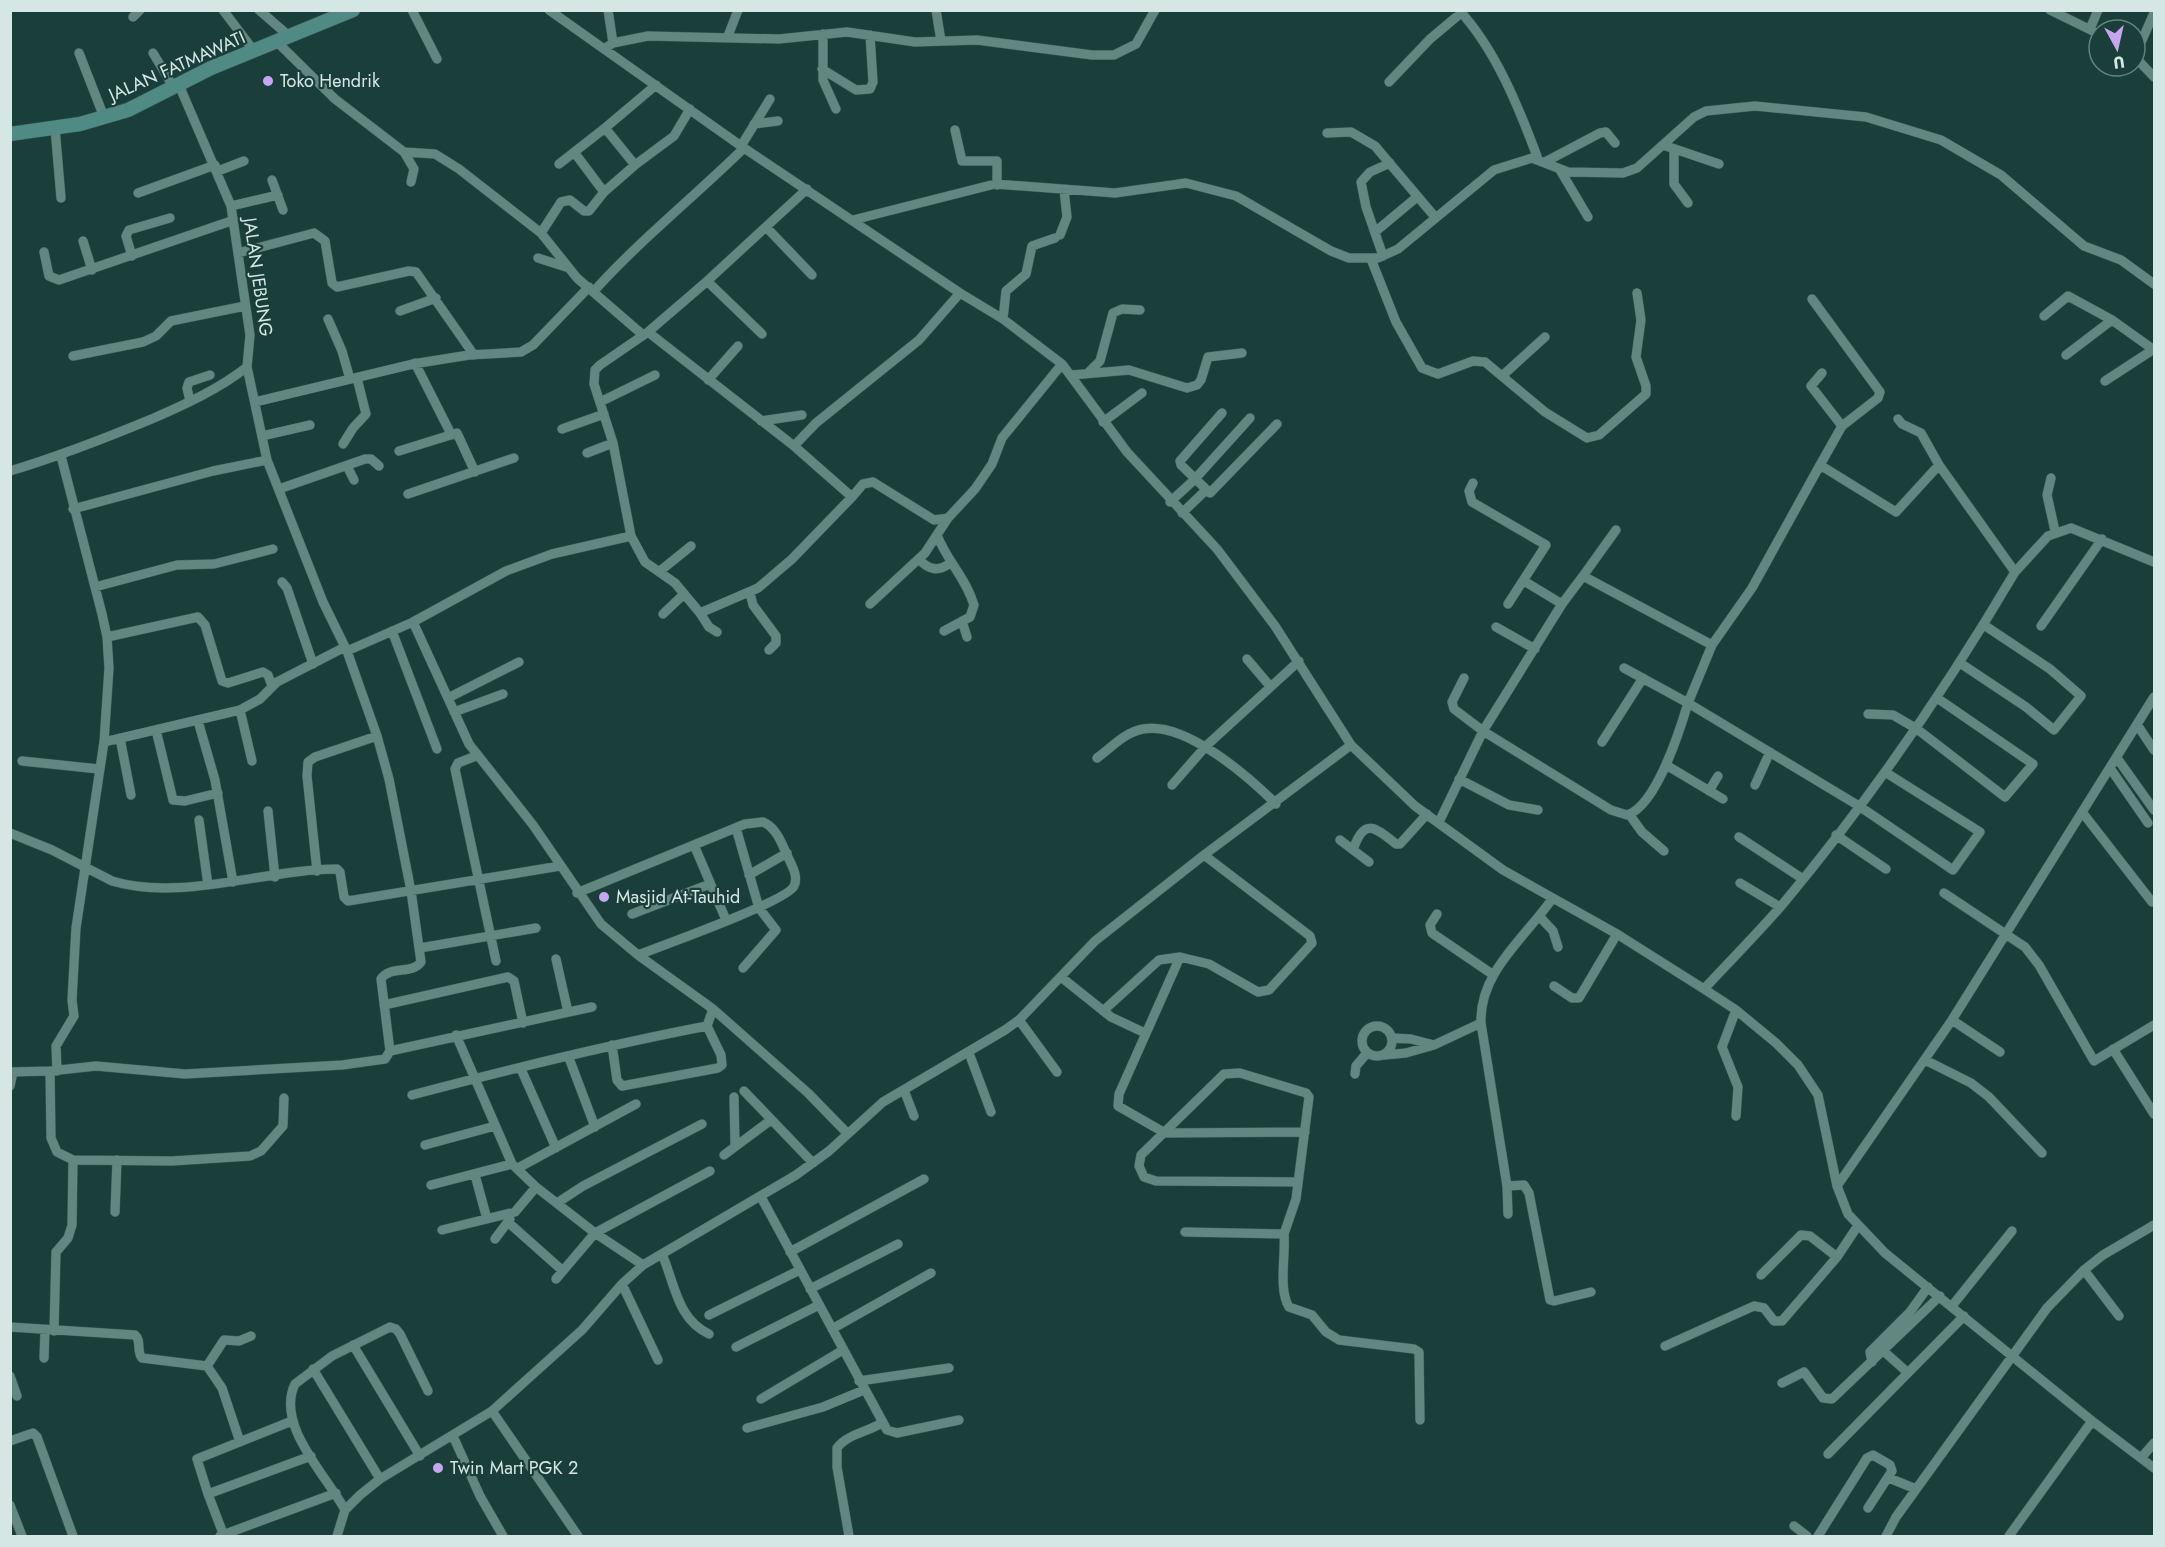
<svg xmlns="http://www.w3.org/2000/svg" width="2165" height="1547" font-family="Jost,sans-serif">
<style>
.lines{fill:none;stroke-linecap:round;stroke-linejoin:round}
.street-casing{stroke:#3b5b58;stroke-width:10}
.secondary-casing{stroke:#3b5b58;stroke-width:15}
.street{stroke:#628781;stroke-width:9}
.secondary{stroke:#4f8b84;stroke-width:14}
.poi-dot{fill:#c8a6ef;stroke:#1a3e39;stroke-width:2}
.labels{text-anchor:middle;stroke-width:4.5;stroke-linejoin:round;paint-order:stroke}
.street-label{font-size:18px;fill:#d4e7e4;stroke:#1a3e39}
.poi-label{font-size:18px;fill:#d4e7e4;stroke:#1a3e39;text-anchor:start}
</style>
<rect width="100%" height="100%" fill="#1a3e39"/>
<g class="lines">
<defs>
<path id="street" d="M223,10L254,51
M259,10L289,36
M412,10L437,59
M549,10L741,146L960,293L1003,319L1062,364L1127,452L1217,549L1275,626L1351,745L1415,806L1503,870L1617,934L1704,989L1736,1010L1776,1043L1798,1065L1818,1095L1837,1186L1848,1214L1885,1253L2092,1421L2154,1468
M608,10L613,43
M936,10L941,41
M1459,10C1496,50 1519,108 1538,159
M2050,10L2099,34
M133,17L140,10
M2090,29L2098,10
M823,34V80L836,109
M728,36L738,10
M276,41L335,99L404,152L414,169L411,182
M604,49L613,43L648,36L779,39L847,32L915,42L977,40L1092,55H1114L1136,44L1155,10
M79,53L104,117
M153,53L174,88
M2135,56L2154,13
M2135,57L2154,77
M822,69L856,90L870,89L873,82L870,35
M1389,82L1430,39L1461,13
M656,85L605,128L635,165L674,136L690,109
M754,124L778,121
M55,128L61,198
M955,130L962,161H997V185
M1327,133L1351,132L1375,146L1435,217
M1663,145L1719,164
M741,146L770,99
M1674,149V184L1688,203
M404,152L435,154L459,169L541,233L577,278L643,335
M574,152L604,192
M1545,162L1600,133L1606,132L1615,143
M559,164L605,128
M1560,170L1588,217
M218,171L244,161
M272,180L283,210
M807,189L705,283L648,332L600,365L595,370L594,384L613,443L631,536L645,562L675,583L700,613L758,588L792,559L852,497
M138,193L215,165
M231,206L278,195
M853,220L995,184L1115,193L1186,183L1236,196L1331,251L1349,258H1378L1398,249L1494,170L1532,158L1568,172L1623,173L1637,168L1694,117L1706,111L1755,106L1866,117L1941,140L2001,175L2084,246L2121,260L2154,284
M766,227L812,275
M1375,232L1417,197
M541,233L561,202L570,200L584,211H589L604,192L635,165
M1060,235L1067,217L1064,190
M83,241L92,270
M44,252L49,276L59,280L234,220
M238,253L314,233L325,241L332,283L337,287L409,271L416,272L474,355
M132,256L126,236L129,230L170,218
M1383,256L1366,207L1361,182L1370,172L1390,163
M538,258L566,267
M1371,259L1396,322L1422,368L1438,374L1473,361L1485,362L1545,412L1587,438L1599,435L1646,394V386L1636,357L1641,320L1637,293
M707,281L762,334
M594,291C640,240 694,197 744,148
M1812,299L1880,392L1878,398L1842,426L1820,465
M400,311L436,298
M2044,316L2068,296L2112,320L2154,350
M328,319L342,351L350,379
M1003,319L1006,291L1026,274L1032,246L1055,238
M648,332L794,446L852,497L863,484L873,482L934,520L948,518L975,489L992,464L1002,438L1062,364
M2066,355L2112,320
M73,356L143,342L156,336L171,321L245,306
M415,363L451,434
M247,367L267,460L323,602L347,651L377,736L389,779L411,891L421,962C412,975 390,965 381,979L390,1051
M1088,373L1100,361L1113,313L1122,309L1140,310
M1822,373L1811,386L1842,426
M1072,375L1129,370L1187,388L1197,385L1201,380L1208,357L1242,353
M1502,376L1545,337
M708,380L738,346
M2105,381L2154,349
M190,401L187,388L189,382L210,375
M255,402L413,364L469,355L521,352L533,345L589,287
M600,402L655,375
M1222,413L1180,461L1181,465L1210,493L1277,424
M1898,419L1902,424L1921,433L1939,465
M761,421L802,415
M1103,422L1142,393
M562,429L604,414
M262,436L310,425
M343,444L353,428L366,414L357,378
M794,446L816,423L919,340L960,293
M399,451L457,433L475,472
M587,453L613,443
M347,466L354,480
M10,471C60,456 106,438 154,418C186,404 219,389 247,367L250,335L231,206L179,85
M2051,478L2047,495L2055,531
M1473,483L1469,491L1472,502L1546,545L1508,604
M279,489L365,459H371L379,466
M408,494L514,458
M1170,502L1194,480L1250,418
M73,509L213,471L267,460
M1182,513L1205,491
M937,535C947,561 966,578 974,605L970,617L944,631
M919,559C928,570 939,572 950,563
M660,571L691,546
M2015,572L2048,536L2071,528L2154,562
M1583,576L1616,530
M1524,581L1562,604
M282,582L287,588L313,664
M95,587L177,565L214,564L273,549
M750,593L753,605L776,636V643L769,650
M870,604L925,553L948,518
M700,613L709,627L717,632
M663,614L684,594
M962,621L967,637
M413,622L469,744L533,825L601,924L638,955L713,1009L808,1093L847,1133
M2041,626L2102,539
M1496,627L1535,649
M392,631L437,749
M107,637L198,617L205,625L222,681L228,683L263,672L268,675L272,686
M1712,645L1688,703L1859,806L1953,870L1980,832L1885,772
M347,651L413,622L506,571L552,554L631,536
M1247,659L1270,686
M1960,663L2026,707L2054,730L2081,696L2050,669L1984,625
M1464,678L1452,702L1454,709L1483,731L1611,810L1627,815C1656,806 1680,730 1688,703L1624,668
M450,697L519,662
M240,710L252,761
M454,712L503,694
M1868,714L1893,715L1917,729L2005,797L2033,764L1937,698
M198,721L215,780L233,882
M2138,726L2154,750
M156,730L173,800L185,801L218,793
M120,738L131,795
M104,742L240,710L260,699L277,682L343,648
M1602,742L1643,678
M476,756L458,763L455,769L496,961
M1097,758C1111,748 1125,732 1143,729C1185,721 1248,776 1276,804
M2117,758L2154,810
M22,761L99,769
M1666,765L1723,799
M2110,768L2148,823
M1459,779L1509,805L1538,810
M1172,785L1206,746L1299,661
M1755,785L1770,752
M1709,791L1718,776
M268,811L275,877
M2082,812L2152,902
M1629,814L1642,832L1664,851
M199,820L208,885
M1439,822L1483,731L1562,604L1583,576L1712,645L1752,588L1820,465L1896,512L1939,465L2015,572C1946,689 1869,801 1782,905C1757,934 1730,961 1704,989
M736,828L759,908L776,930L743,968
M10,833L52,850L112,881C182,902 265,869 337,869L340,872L344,897L348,901L560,866
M1836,835L1886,869
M1739,837L1803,879
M1340,840L1369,862
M694,845L726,920
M1353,850C1364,817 1375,827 1396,844H1400L1427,814
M317,871L307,776L308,762L315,757L377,736
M749,875L787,853
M1740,883L1780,907
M577,893L745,824L763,822C776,827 782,844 787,855C791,864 799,876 794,886C788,901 661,946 638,955
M1944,893L2025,947L2039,965L2094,1061L2154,1025
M632,914L710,884
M1437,914L1430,925L1432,933L1492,974
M1540,917L1553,931L1558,947
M420,948L536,928
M1180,957L1209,964L1258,992L1269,990L1312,943L1310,936L1204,855
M556,959L568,1012
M1061,977L1111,1017L1145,1033
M1554,986L1572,998H1579L1617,934
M384,1005L508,977L514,981L523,1023
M1736,1010L1722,1047L1738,1087L1736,1116
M1103,1011L1159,960L1180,957L1119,1094L1118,1106L1165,1133L1305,1132
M1019,1020L1057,1072
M1952,1020L2000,1052
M1362 1041a15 15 0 1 1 30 0a15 15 0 1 1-30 0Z
M456,1035L512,1164L536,1187L595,1233L643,1265
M1392,1038L1411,1039L1434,1045L1481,1023
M612,1045L617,1080L622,1086L718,1068L722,1065L721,1055L707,1026
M2113,1049L2154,1114
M969,1053L991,1112
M1385,1055L1406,1053L1434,1045
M569,1058L595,1127
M1925,1060L1971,1083L1989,1097L2042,1153
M521,1069L556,1148
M50,1071L96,1066L185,1074L342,1065L385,1059L390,1051L592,1007
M57,1071L56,1046L74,1016L72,1000L76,928L104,742L109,668L107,637L102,614L61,456
M10,1072L50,1071L51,1138L57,1152L73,1160L172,1161L250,1156L261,1151L283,1126L284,1098
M1355,1074L1356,1066L1367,1053
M10,1086L13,1072
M904,1090L914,1116
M744,1091L813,1163
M412,1095C510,1069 608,1045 707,1026L713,1009
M734,1097L735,1144
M425,1145L495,1126
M724,1155L771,1120
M518,1168L636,1104
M475,1175L487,1219
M431,1185L512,1164
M1507,1186L1524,1185L1529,1193L1550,1300L1554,1301L1591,1292
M1837,1186L1952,1020L2154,697
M761,1197L887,1430L897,1433L959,1420
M557,1203L583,1186L702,1124
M115,1212L117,1160
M1508,1214L1507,1186L1481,1023C1479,972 1525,938 1552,899
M509,1223L563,1271
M442,1230L515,1212L536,1187
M1185,1232L1284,1234L1296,1199L1309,1097L1306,1093L1240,1073L1224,1074L1141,1155L1139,1166L1144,1177L1156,1181L1298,1182
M1284,1234C1286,1255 1278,1289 1289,1307L1312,1315L1326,1332L1339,1340L1414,1349L1419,1352L1420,1420
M495,1239L510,1219
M790,1252L924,1179
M662,1254C675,1284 677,1319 709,1334
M2084,1270L2119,1316
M1761,1275L1801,1235L1810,1236L1837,1257
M556,1279L595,1233L710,1171
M622,1284L658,1360
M810,1289L898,1244
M1952,1306L2012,1231
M709,1315L800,1270
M10,1327L135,1335C142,1341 136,1351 142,1358L207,1366L222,1388L240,1442
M832,1329L931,1273
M54,1331L56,1252L68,1238L72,1225L73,1160
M353,1345L420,1456
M1665,1346L1754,1306L1764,1308L1774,1321H1782L1837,1257L1857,1227
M736,1347L819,1305
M1879,1347L1907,1372
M44,1358L45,1330
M1872,1362L1870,1352L1910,1312L1928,1287
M207,1366L224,1340L239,1341L251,1336
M313,1369L380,1479
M10,1376L17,1396
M859,1381L949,1368
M1782,1383L1804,1372L1823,1398L1832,1399L1940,1296
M761,1399L843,1350
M492,1411L578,1536
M747,1428L823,1407L864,1390
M453,1436L480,1496L503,1536
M10,1441L33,1433L37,1437L73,1536
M1828,1454L1964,1316
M2141,1458L2154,1443
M1889,1478L1916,1489
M208,1494L197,1459L292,1421
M10,1505L22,1536
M345,1510C327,1476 275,1425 295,1384L332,1356L390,1327L396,1329L400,1334L428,1391
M1794,1526L1807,1536
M220,1536L336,1493
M224,1536L208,1494L311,1456
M337,1536L345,1510L360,1495L380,1479L492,1411L582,1330L622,1284L643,1265L796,1175L829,1151L883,1102L1005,1030L1019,1020L1095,941L1204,855L1351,745
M849,1536L837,1467V1448C847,1434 869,1432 883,1422
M1818,1536L1867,1458L1873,1455L1890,1465L1892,1471L1868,1508
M1886,1536L1896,1517L2047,1308L2084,1270L2103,1255L2154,1225
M2009,1536L2092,1421"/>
<path id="secondary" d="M10,134L80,124L128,110L211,68L353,10"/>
</defs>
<use href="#street" class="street-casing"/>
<use href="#secondary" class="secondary-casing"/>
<use href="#street" class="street"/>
<use href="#secondary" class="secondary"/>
</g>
<g class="poi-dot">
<circle cx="268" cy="81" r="6"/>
<circle cx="604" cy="897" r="6"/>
<circle cx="438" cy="1468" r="6"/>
</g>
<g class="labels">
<g class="street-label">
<text transform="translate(177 66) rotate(-24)" y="6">JALAN FATMAWATI</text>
<text transform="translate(258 277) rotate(82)" y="6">JALAN JEBUNG</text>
</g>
<g class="poi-label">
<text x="280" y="87">Toko Hendrik</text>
<text x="616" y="903">Masjid At-Tauhid</text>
<text x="450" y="1474">Twin Mart PGK 2</text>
</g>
</g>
<rect width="2165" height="1547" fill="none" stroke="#d4e7e4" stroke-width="24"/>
<g transform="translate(2117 48) rotate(172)"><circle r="28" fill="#1a3e39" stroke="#64827d" stroke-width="1.5"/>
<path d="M0-4.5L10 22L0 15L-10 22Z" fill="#c8a6ef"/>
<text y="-9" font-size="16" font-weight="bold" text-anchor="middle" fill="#d4e7e4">U</text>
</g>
</svg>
